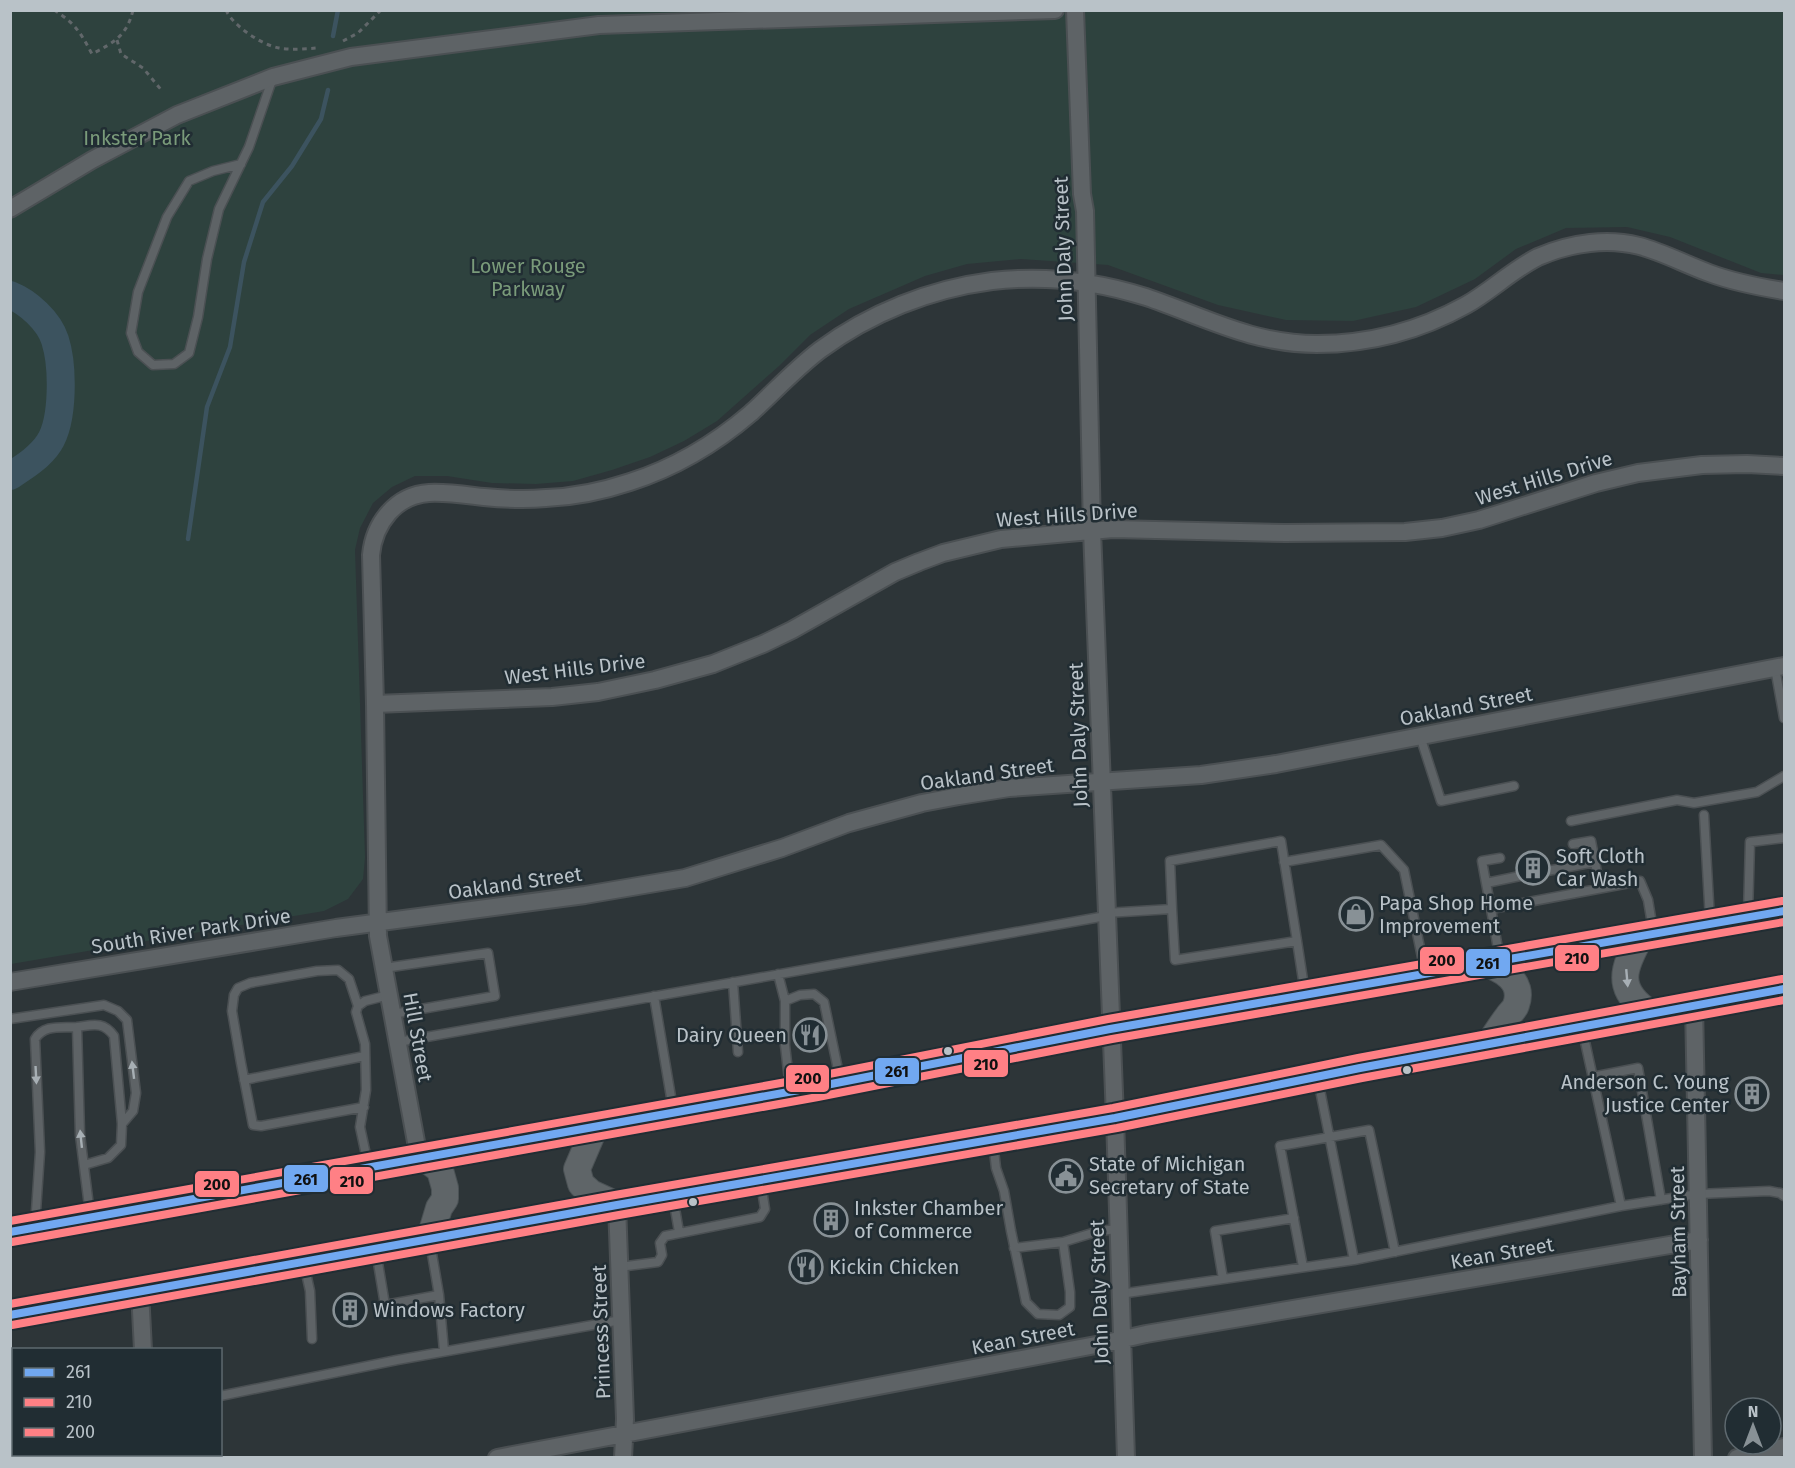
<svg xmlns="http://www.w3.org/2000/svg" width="1795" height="1468" font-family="'Fira Sans',sans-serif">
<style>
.green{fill:#2e423e}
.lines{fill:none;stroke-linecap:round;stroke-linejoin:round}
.stream{stroke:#3c535f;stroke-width:4.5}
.river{stroke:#3c535f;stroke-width:28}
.service-casing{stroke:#4b5053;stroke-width:11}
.minor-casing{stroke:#4b5053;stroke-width:20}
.primary-casing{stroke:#4b5255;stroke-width:28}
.path{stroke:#61676a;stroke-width:3;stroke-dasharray:4.5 4.5;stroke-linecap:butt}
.service{stroke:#5e6366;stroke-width:8}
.minor{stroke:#5e6366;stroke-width:16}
.primary{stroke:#5f6568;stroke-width:26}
.bus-1-casing{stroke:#212d33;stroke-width:12}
.bus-2-casing{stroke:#212d33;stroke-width:12}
.bus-3-casing{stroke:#212d33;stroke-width:12}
.bus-1{stroke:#71a8f1;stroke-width:8}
.bus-2{stroke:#ff8085;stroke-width:8}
.bus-3{stroke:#ff8085;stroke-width:8}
.oneway{fill:#a7afb5}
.oneway2{fill:#a7afb4}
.bus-dot{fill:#b9c2c8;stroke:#212d33;stroke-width:2}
.labels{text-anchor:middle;stroke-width:5;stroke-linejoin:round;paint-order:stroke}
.park-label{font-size:20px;fill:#7a9b7a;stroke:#212d33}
.street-label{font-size:20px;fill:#b9c2c8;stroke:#212d33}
.poi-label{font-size:20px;fill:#b9c2c8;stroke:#212d33;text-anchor:start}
.line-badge{stroke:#212d33;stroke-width:2}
.pale-badge-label{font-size:16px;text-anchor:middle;font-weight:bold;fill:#111}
</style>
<rect width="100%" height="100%" fill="#2d3538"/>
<path class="green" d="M11,11H1784V275L1761,273L1670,237L1627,227L1566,228L1516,249L1475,279L1416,307L1353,321L1286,320L1218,305L1108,265L1021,259L967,264L925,276L849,309L810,335L779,366L717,421L684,441L650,457L612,470L573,481L536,484L492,483L447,476H415L392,487L373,503L360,528L355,550L365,857L363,879L348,899L324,911L11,964Z"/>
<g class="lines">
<path class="stream" d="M333,36L338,10
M188,539L207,407L230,347L244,262L263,202L292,166L321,119L328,90"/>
<path class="river" d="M10,295C28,302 49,321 55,340C63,365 64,420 49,443C40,457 24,467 10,476"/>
<defs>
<path id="service" d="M241,164L213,171L189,181L167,217L138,292L131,333L138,352L153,365L174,364L189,353L198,317L207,259L219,209L249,147L273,77
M1775,668L1784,718
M1420,736L1441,801L1514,786
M1704,815L1710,920
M1571,821L1677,800L1694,803L1757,792L1784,776
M1573,844L1591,841L1595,862
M1284,862L1381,845L1404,870L1425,972
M1547,871L1595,862L1600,888
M1486,883L1482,861L1500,858
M1491,909L1486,883L1520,876
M1106,913L1172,909L1170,861L1281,841L1297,941L1175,960L1172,909
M1748,914L1750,842L1784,838
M1297,941L1305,993
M1500,960L1491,909L1640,881L1648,900L1653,930
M384,968L488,953L495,996L393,1014
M778,974L785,1001V1045L790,1089
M733,982L738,1052
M654,996L673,1109
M785,1001L800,995L814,994L824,1002L840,1079
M358,1006L349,979L338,970L317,971L250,983L238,988L234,995L232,1011L241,1063L253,1125L261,1126L364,1107
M10,1019L104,1005L118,1011L127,1020L136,1093L133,1111L122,1124
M77,1027C93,1025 103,1021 114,1036L122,1124L121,1145L108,1158L84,1165
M398,1042L1106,916
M1592,1077L1638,1068L1661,1200
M244,1080L365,1056
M1318,1080L1354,1260L1621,1206L1582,1028
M993,1142L996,1168L1004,1191L1011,1231L1026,1302L1038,1314L1059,1315L1070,1307V1292L1063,1242L1099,1231L1118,1229
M368,1164L360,1127L366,1090L365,1044L356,1012L358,1006L365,1001L389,995
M673,1197L679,1232
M1621,1206L1698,1194L1769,1191L1780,1193L1784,1196
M35,1226L40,1152L35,1039C44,1024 61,1028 77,1027L80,1135L90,1214
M430,1242L439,1295
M1014,1248L1063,1242
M376,1251L385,1305L439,1295L444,1351
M304,1264L310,1291L312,1339
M619,1267L658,1262L662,1255L660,1243L665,1236L760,1217L765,1209L761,1183
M1303,1267L1280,1146L1369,1130L1395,1252
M1223,1279L1215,1231L1294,1218
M1120,1294L1354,1260
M220,1396L397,1360L621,1320"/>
<path id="minor" d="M1075,10L1082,194L1085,211L1092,530L1115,1118L1126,1458
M10,209L92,160L177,115L273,77L351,57L599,25L1055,10
M375,704L552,697L598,692L655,680L713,664L763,644L792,630L895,572L919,562L943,553L1001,539L1113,529L1285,533L1405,532L1442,528L1479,520L1596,483L1638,473L1702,465L1747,464L1784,466
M10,982L336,928L585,895L685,878L782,848L849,823L922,803L959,796L1009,788L1201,775L1276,764L1784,666
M1694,1005L1703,1458
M419,1158L378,936L375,704L371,555C374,523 396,495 429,493C447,492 466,495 484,497C504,499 525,500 546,498C574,497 603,491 630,482C674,468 716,443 751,413C774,392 795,369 820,350C870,313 930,289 992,281C1043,275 1096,281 1146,297C1205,317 1252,344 1317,344C1369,344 1421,330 1466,305C1491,291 1512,270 1538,257C1554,250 1572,245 1590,243C1639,237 1666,257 1709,273C1733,282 1759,287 1784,291
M617,1205L625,1419L623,1458
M140,1291L143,1350
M148,1454V1458
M497,1458L1101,1344L1146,1334L1699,1240
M1737,1458L1784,1447"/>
<path id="primary" d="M1641,936C1623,968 1614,989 1650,1013
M1482,963C1501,968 1525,981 1516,1005C1515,1009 1510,1013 1508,1016C1501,1025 1495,1035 1489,1044
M595,1127L577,1169L581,1184L591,1193L617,1205
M419,1158L430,1162L440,1170L445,1188V1199L439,1208L430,1238
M10,1232L816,1087L1110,1029L1784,911
M10,1315L617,1205L1115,1118L1360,1068L1784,989"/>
</defs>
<use href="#service" class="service-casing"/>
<use href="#minor" class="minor-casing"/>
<use href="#primary" class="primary-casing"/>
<path class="path" d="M54,10C76,24 80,32 92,54C113,43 127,36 133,10
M226,10C233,26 262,45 279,48C290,50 305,49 317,48
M117,40L121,54L143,68L163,92
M343,41L358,33L381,10"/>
<use href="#service" class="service"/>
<use href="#minor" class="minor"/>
<use href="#primary" class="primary"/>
<defs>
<path id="bus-1" d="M10,1232L816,1087L1110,1029L1784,911
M10,1315L617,1205L1115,1118L1360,1068L1784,989"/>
<path id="bus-2" d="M12,1242L818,1097L1112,1039L1784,922
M12,1325L619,1215L1117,1128L1362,1078L1784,1000"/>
<path id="bus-3" d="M10,1221L814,1077L1108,1019L1782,901
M10,1304L615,1195L1113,1108L1358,1058L1782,979"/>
</defs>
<use href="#bus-1" class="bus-1-casing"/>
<use href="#bus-2" class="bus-2-casing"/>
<use href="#bus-3" class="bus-3-casing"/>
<use href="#bus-1" class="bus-1"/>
<use href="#bus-2" class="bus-2"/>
<use href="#bus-3" class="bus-3"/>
</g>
<defs><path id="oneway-solid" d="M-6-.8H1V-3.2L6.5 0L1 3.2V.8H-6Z" transform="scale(1.5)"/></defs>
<use class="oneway" href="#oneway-solid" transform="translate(1627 978) rotate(85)"/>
<g class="oneway2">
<use href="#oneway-solid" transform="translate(133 1070) rotate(-97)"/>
<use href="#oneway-solid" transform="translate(36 1075) rotate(87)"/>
<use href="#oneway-solid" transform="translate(81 1139) rotate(-96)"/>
</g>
<defs>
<symbol id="building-ring" viewBox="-11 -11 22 22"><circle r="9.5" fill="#212d33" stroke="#889196" stroke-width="1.5"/><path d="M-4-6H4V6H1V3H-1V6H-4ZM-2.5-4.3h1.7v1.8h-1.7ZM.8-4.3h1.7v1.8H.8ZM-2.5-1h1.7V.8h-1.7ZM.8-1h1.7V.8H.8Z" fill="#889196"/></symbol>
<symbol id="shop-ring" viewBox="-11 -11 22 22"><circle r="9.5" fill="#212d33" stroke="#889196" stroke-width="1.5"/><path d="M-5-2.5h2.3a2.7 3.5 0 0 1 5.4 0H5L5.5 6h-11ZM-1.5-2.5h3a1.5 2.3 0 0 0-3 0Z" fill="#889196"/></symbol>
<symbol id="restaurant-ring" viewBox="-11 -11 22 22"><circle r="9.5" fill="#212d33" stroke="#889196" stroke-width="1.5"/><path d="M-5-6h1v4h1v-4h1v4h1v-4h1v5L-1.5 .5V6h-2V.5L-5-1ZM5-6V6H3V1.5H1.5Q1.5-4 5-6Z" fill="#889196"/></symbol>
<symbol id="civic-ring" viewBox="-11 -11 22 22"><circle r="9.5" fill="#212d33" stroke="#889196" stroke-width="1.5"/><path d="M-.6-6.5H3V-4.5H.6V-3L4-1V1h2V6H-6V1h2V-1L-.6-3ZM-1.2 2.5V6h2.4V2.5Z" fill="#889196"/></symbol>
</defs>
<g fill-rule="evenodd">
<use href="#building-ring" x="1514" y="849" width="38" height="38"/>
<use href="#shop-ring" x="1337" y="895" width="38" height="38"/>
<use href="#restaurant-ring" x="791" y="1016" width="38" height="38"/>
<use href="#building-ring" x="1733" y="1075" width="38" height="38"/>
<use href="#civic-ring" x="1047" y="1157" width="38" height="38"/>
<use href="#building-ring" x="812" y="1201" width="38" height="38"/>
<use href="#restaurant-ring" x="787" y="1248" width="38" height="38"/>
<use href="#building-ring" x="331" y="1291" width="38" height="38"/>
</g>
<g class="bus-dot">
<circle cx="948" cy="1051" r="5"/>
<circle cx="1407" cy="1070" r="5"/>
<circle cx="693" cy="1202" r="5"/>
</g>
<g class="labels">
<g class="park-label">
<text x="137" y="145">Inkster Park</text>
<text x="528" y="273">Lower Rouge<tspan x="528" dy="23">Parkway</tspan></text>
</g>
<g class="street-label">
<text transform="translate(1063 249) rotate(-92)" y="7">John Daly Street</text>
<text transform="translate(1544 478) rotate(-17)" y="7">West Hills Drive</text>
<text transform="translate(1067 515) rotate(-4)" y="7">West Hills Drive</text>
<text transform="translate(575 669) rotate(-7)" y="7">West Hills Drive</text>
<text transform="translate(1466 706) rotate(-11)" y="7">Oakland Street</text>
<text transform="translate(1078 735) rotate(-92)" y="7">John Daly Street</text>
<text transform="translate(987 774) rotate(-8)" y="7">Oakland Street</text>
<text transform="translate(515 883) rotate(-8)" y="7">Oakland Street</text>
<text transform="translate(191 931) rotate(-9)" y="7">South River Park Drive</text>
<text transform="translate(418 1037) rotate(80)" y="7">Hill Street</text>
<text transform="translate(1678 1232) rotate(-91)" y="7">Bayham Street</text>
<text transform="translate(1502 1253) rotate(-10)" y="7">Kean Street</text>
<text transform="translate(1099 1292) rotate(-92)" y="7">John Daly Street</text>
<text transform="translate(601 1332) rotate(-92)" y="7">Princess Street</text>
<text transform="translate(1023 1338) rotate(-11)" y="7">Kean Street</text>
</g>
<g class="poi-label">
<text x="1556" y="863">Soft Cloth<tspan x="1556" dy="23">Car Wash</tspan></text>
<text x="1379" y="910">Papa Shop Home<tspan x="1379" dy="23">Improvement</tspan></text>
<text x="787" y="1042" text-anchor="end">Dairy Queen</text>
<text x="1729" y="1089" text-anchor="end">Anderson C. Young<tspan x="1729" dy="23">Justice Center</tspan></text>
<text x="1089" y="1171">State of Michigan<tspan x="1089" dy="23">Secretary of State</tspan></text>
<text x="854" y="1215">Inkster Chamber<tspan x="854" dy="23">of Commerce</tspan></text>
<text x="829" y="1274">Kickin Chicken</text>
<text x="373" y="1317">Windows Factory</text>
</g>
</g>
<g class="line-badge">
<rect x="1554" y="944" width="46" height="28" rx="6" fill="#ff8085"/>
<rect x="1419" y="946" width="46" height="29" rx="6" fill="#ff8085"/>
<rect x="1465" y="948" width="46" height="29" rx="6" fill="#71a8f1"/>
<rect x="963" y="1049" width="46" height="29" rx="6" fill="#ff8085"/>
<rect x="874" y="1057" width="46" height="28" rx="6" fill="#71a8f1"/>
<rect x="785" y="1064" width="45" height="29" rx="6" fill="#ff8085"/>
<rect x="283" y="1164" width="46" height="29" rx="6" fill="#71a8f1"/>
<rect x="329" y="1166" width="45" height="29" rx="6" fill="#ff8085"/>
<rect x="194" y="1170" width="46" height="28" rx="6" fill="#ff8085"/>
</g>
<g class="pale-badge-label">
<text x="1577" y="964">210</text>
<text x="1442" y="966">200</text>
<text x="1488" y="969">261</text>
<text x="986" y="1070">210</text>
<text x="897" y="1077">261</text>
<text x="808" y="1084">200</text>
<text x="306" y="1185">261</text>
<text x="352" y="1187">210</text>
<text x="217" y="1190">200</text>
</g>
<rect width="1795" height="1468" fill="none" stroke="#b9c2c8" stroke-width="24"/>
<rect x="12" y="1348" width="210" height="108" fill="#212d33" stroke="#5e696f" stroke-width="1.5"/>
<rect x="24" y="1368" width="30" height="9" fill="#71a8f1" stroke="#5e696f" stroke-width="1.5"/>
<text x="66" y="1378" font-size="18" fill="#b9c2c8">261</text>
<rect x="24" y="1398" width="30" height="9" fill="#ff8085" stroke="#5e696f" stroke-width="1.5"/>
<text x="66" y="1408" font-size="18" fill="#b9c2c8">210</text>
<rect x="24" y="1428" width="30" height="9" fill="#ff8085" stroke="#5e696f" stroke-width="1.5"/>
<text x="66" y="1438" font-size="18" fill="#b9c2c8">200</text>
<g transform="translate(1753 1426)"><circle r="28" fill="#212d33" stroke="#5e696f" stroke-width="1.5"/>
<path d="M0-4.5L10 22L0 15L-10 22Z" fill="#889196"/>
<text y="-9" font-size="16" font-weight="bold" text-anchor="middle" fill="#b9c2c8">N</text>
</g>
</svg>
